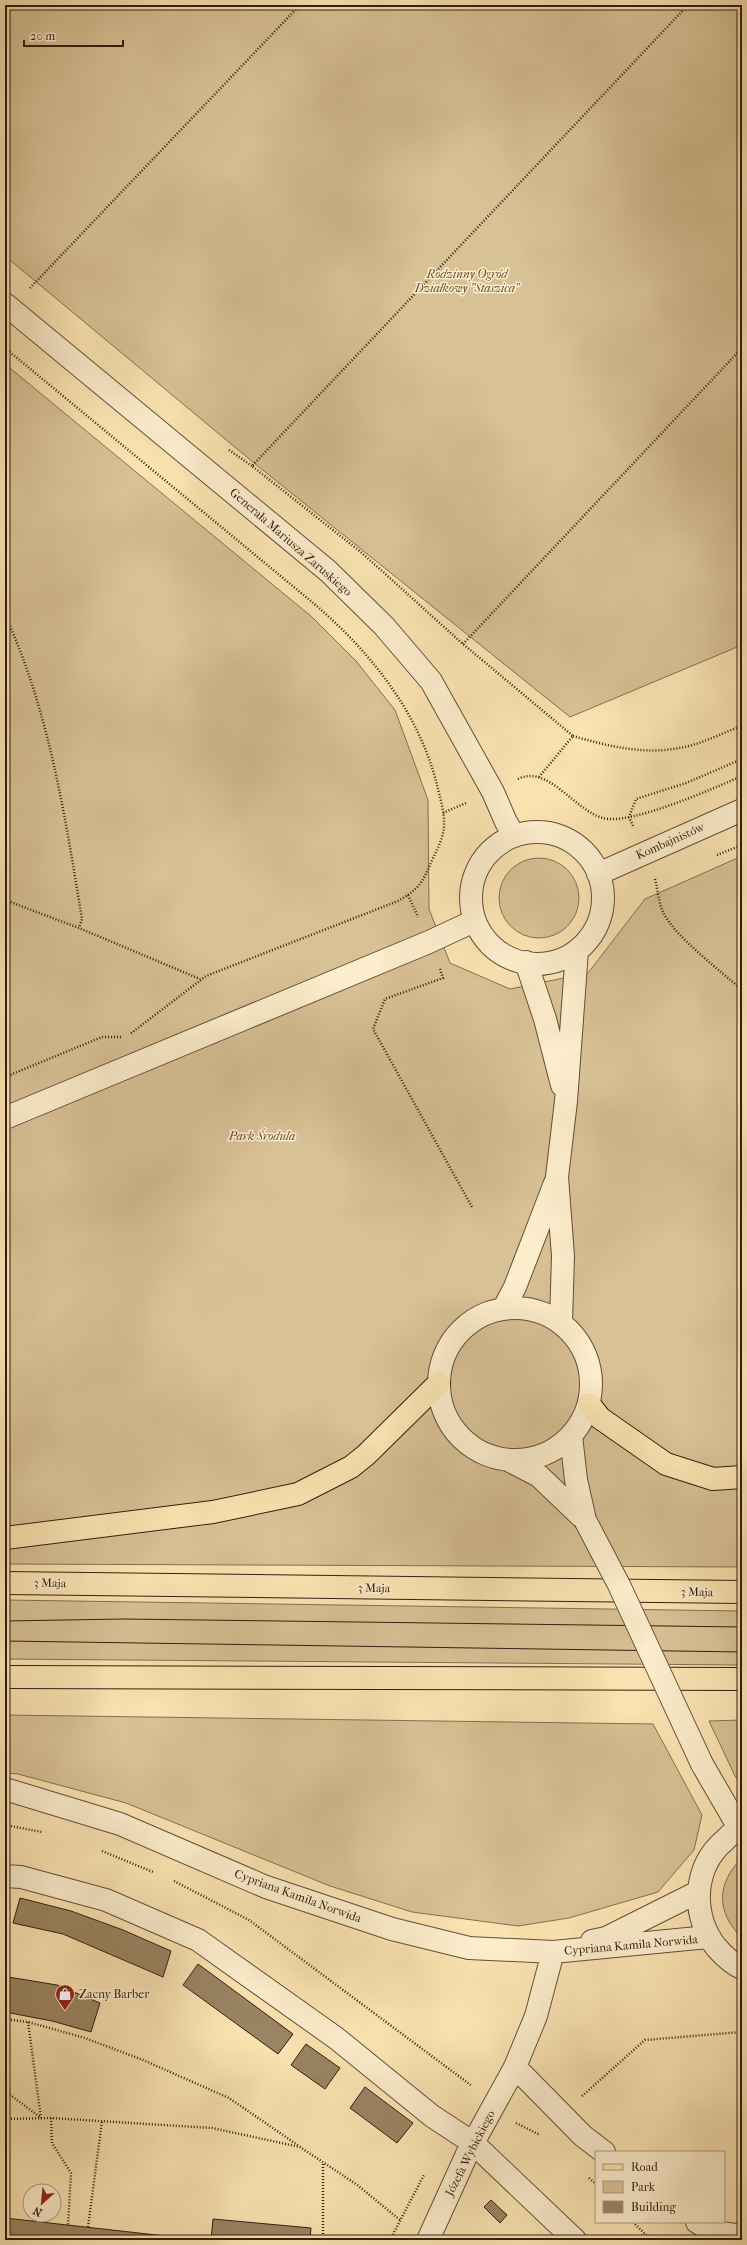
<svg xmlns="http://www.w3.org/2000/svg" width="747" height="2245" font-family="'IM FELL French Canon',serif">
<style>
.green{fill:#d8c195;stroke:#856f52}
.building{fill:#9a8463;stroke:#321d0e}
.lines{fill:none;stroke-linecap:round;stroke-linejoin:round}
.minor-casing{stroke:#644e37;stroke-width:24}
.major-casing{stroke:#321d0e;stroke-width:24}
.path{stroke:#321d0e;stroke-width:2.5;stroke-dasharray:1 2;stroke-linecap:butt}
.minor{stroke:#fcedcc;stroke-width:22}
.major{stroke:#fae3b1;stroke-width:22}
.tram{stroke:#321d0e;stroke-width:1}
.minor-bridge-casing{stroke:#644e37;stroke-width:24;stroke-linecap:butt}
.minor-bridge{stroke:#fcedcc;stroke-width:22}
.labels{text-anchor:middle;stroke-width:3;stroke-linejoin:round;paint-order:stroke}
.park-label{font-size:12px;font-style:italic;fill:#644e36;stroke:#fcedcc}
.street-label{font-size:12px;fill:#321d0e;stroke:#fcedcc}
.poi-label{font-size:12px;fill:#321d0e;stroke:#fcedcc;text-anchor:start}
</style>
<rect width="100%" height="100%" fill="#fae3b1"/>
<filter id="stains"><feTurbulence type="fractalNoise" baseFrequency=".005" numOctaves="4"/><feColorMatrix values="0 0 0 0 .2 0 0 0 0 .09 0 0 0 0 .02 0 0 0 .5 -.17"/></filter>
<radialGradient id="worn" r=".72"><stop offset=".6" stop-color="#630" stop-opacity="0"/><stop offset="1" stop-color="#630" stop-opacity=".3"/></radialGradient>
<path class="green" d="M5,5H742V645L570,717L254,463L5,256Z
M5,364L312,617L356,661L395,710L428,800L429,909L450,963L510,989L588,973L645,899L742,856V1567L5,1564Z
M499 898a40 40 0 1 1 80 0a40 40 0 1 1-80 0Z
M5,1600L742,1611V1665L5,1659Z
M5,1715L653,1724L702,1815L694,1850L658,1892L569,1918L518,1926L412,1912L330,1886L126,1803L18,1774L5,1773Z
M742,1720V1785L735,1776L709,1721Z
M742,1858V1938C716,1912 716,1884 742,1858Z"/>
<path class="building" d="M20,1898L71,1911L123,1930L171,1951L163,1977L63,1934L13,1923Z
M198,1964L293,2034L278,2054L183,1985Z
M8,1977L57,1985L100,2003L91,2032L52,2021L5,2012Z
M306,2044L340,2068L325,2089L291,2065Z
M365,2087L413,2123L397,2143L350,2108Z
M491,2200L507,2215L500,2223L484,2207Z
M5,2218L201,2240H5Z
M213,2219L311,2228L310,2240H211Z"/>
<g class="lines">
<defs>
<path id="minor" d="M5,304L328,571L384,626L431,681L493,792L506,822L513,834
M471 898a66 66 0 1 1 132 0a66 66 0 1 1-132 0Z
M598,874L742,810
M526,962L545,1019L562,1085
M5,1118L429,942L474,921
M439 1384a76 76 0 1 1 152 0a76 76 0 1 1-152 0Z
M504,1308L515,1287L555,1183
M561,1322L563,1256L557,1177L566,1101L577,951
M571,1436L576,1480L585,1520
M510,1461L539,1476L585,1520
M702,1764L739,1828
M5,1789L120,1824L266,1887L392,1929L469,1948L553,1952L708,1937
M742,1827C736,1828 730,1835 725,1840C693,1867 691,1914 716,1947C723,1955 732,1964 742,1968
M5,1876L21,1877L106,1900L198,1940L336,2038L432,2116L473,2143L575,2240
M592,1941L606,1938L698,1892
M553,1952L536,2016L515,2067L583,2136L604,2152
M697,2222L713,2232L742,2236
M428,2240L467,2154L515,2067"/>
<path id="major" d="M589,1404L600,1418L666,1464L713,1479L742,1477
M5,1538L213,1512L298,1494L351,1467L366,1455L439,1383
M5,1583L742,1592
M5,1677L742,1679"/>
</defs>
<use href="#minor" class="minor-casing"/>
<use href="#major" class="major-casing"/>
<path class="path" d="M30,288L300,5
M5,348L312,602C369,650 419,712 437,785C440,798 445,813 444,827C443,838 438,848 433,858C423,881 421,888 398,901L206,976L130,1034
M229,450L252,466
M5,615C49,710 65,816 82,919L79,928
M463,644L742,348
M573,736C608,746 643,755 679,748C700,745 722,733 742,726
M539,777L573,736L463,644L362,553L252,466L688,5
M518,779C548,764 575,811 603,818C630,826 714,788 742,776
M443,813L466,803
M633,826L629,817L636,799L686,783L742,759
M717,855L742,845
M655,879C658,890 658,901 663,912C675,937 721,971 742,990
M408,895L418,917
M5,900L79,928L200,979
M440,969L443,978L385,999L373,1029L472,1207
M5,1077L102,1037H123
M5,1825L42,1832
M102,1851L153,1872
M174,1881L249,1920L472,2086
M5,2019L28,2022L85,2038L143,2060L229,2098L299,2146
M28,2022L41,2118
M5,2091L40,2117
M582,2096L645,2040L742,2032
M51,2118L52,2143L71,2173L68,2225
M5,2119L51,2118L212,2128L300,2147L356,2184L400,2220
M516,2123L540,2135
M589,2178L596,2184
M633,2222L651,2240
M88,2227L102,2121
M323,2240V2163
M390,2240L424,2175"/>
<use href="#minor" class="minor"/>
<use href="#major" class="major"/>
<path class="tram" d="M5,1621L124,1619L742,1627
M5,1641L742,1652"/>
<defs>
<path id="minor-bridge" d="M585,1520L619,1585L702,1764"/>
</defs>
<use href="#minor-bridge" class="minor-bridge-casing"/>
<use href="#minor-bridge" class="minor-bridge"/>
</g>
<defs>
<symbol id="shop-pin" viewBox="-11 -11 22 30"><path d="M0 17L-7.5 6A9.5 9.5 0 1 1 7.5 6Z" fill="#8f2418" stroke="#fcedcc"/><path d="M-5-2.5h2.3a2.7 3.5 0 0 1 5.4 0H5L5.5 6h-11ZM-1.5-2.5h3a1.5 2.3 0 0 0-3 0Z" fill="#fff"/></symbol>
</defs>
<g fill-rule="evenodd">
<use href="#shop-pin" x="54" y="1983" width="22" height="30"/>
</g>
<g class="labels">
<g class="park-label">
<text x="467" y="278">Rodzinny Ogród<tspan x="467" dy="14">Działkowy "Staszica"</tspan></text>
<text x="262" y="1140">Park Środula</text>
</g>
<g class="street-label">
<text transform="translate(291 542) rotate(41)" y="4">Generała Mariusza Zaruskiego</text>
<text transform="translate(670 841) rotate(-24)" y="4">Kombajnistów</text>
<text transform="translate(50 1583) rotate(1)" y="4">3 Maja</text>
<text transform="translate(374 1588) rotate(1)" y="4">3 Maja</text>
<text transform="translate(697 1592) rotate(1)" y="4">3 Maja</text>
<text transform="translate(298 1896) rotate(20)" y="4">Cypriana Kamila Norwida</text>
<text transform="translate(631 1945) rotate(-5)" y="4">Cypriana Kamila Norwida</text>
<text transform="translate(470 2153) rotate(-63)" y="4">Józefa Wybickiego</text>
</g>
<g class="poi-label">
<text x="79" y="1998">Zacny Barber</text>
</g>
</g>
<rect width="747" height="2245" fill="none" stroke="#fae3b1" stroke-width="20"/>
<rect x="6" y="6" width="735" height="2233" fill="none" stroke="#321d0e" stroke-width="2"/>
<rect x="10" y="10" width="727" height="2225" fill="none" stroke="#321d0e"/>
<rect x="595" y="2151" width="130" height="72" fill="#fcedcc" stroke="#ab9a80"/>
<rect x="603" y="2164" width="20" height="6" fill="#fae3b1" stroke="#ab9a80"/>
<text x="631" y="2171" font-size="12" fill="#321d0e">Road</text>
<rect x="603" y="2181" width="20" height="12" fill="#d8c195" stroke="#ab9a80"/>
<text x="631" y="2191" font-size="12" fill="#321d0e">Park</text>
<rect x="603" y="2201" width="20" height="12" fill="#9a8463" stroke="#ab9a80"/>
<text x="631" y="2211" font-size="12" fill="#321d0e">Building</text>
<g transform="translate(42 2203) rotate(207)"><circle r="19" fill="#fcedcc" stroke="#ab9a80"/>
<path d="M0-3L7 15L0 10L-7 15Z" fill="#8f2418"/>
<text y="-6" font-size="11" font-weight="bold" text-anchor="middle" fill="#321d0e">N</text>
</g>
<path d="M24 40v6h99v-6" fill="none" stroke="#321d0e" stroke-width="2"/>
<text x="30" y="40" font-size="12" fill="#321d0e" stroke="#fcedcc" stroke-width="3" paint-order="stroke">20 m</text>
<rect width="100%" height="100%" filter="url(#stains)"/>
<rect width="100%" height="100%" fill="url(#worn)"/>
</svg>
